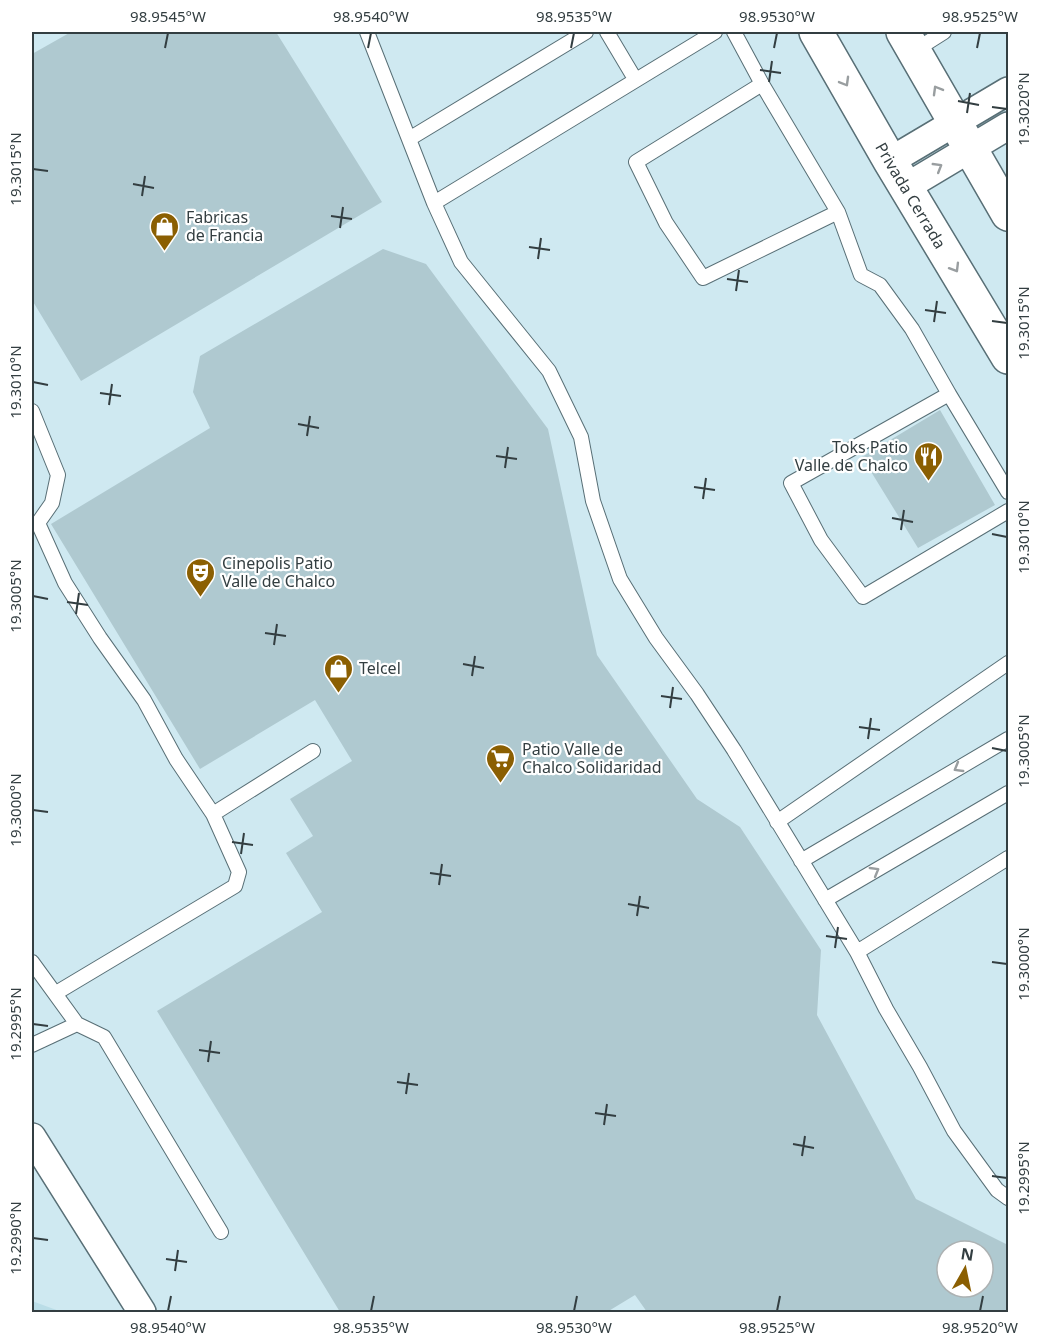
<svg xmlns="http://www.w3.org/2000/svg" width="1040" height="1344" font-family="'Noto Sans',sans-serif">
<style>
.built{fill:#badde7}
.building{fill:#afc9d0;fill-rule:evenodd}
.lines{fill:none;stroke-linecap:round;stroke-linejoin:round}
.service-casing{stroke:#586f76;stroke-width:16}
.minor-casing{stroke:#586f76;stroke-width:30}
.tertiary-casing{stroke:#586f76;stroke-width:36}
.service{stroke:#fff;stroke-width:14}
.minor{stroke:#fff;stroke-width:27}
.tertiary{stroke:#fff;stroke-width:33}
.oneway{stroke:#999ea0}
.ticks{fill:none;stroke:#333e41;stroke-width:2}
.labels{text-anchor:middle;stroke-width:4.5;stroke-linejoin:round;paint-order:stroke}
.street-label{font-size:16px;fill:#333e41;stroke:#fff}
.poi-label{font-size:16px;fill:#333e41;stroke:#fff;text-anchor:start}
.neatline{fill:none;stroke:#333e41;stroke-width:2}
.ticks-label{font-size:15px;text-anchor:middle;fill:#333e41}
</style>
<rect width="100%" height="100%" fill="#cfe9f1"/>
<path class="built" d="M32,1300V1301L62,1312H32Z"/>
<path class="building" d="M71,32H276L382,202L81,381L32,300V54Z
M383,249L426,264L548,429L597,655L697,799L740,827L821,950L817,1015L916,1199L1008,1245V1312H647L635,1295L607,1312H340L157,1011L322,912L286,853L313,836L290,799L352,761L315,700L200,769L51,524L210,428L193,392L200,356ZM947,1251H983V1287H947Z
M940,410L995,505L918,548L862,457Z"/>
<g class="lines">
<defs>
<path id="service" d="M367,32L434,203L461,262L549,371L581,437L593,501L620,579L656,638L697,694L734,750L857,952L886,1009L920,1067L954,1131L997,1190L1008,1198
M607,32L635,79
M734,32L762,84L838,212L861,275L880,285L912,329L949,394L1008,492
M914,51L944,32
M762,84L636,162L666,223L703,278L838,212
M409,139L586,32
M434,203L715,32
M949,394L791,483L821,540L863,597L1008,511
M32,411L58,475L52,503L38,523L65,583L100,638L144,700L176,759L213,814L239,872L235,886L56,993
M213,814L313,751
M777,822L1008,663
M801,861L1008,739
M825,900L1008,793
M857,952L1008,858
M32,962L77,1024
M32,1045L77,1024L104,1037L221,1232"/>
<path id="minor" d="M890,161L1008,91
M906,187L1008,126
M32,1137L142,1312"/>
<g id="tertiary">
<path id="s1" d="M816,32L890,161L1008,357"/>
<path d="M903,32L1008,214"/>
</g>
</defs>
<use href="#service" class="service-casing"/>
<use href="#minor" class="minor-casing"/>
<use href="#tertiary" class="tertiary-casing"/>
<use href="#service" class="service"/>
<use href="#minor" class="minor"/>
<use href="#tertiary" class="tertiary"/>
</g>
<defs><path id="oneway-chevron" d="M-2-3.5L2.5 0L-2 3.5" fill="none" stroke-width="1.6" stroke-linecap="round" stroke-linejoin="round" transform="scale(1.5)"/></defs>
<g class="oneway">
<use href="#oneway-chevron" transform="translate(845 82) rotate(60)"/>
<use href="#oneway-chevron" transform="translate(937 90) rotate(-120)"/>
<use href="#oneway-chevron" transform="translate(938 167) rotate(-31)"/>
<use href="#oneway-chevron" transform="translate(955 268) rotate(59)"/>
<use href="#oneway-chevron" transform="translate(958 768) rotate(150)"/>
<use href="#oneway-chevron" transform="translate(875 871) rotate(-30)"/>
</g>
<path class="ticks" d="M165,48L168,33M368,48L371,33M571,48L574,33M774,48L777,33M977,48L980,33M760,70L781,73M769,82L772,61M958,101L979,105M992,107L1007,109M967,113L970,93M33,169L48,171M133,184L154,188M142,196L145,176M331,216L352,219M340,228L343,207M529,247L550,250M538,259L541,238M727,279L748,282M736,291L739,270M925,310L946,313M992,321L1007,323M934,322L937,301M33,382L48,385M100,393L121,396M109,405L112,384M298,424L319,428M307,436L310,416M496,456L517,459M505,468L508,447M694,487L715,490M703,499L706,478M892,518L913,522M901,530L904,510M992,534L1007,537M33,596L48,599M67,602L88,605M76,614L79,593M265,633L286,636M274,645L277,624M463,664L484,668M472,676L475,656M661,696L682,699M670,708L673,687M859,727L880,730M868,739L871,718M992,748L1007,751M33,810L48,812M232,842L253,845M241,854L244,833M430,873L451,876M439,885L442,864M628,904L649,908M637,916L640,896M826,936L847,939M835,948L838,927M992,962L1007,964M33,1024L48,1026M199,1050L220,1053M208,1062L211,1041M397,1082L418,1085M406,1094L409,1073M595,1113L616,1116M604,1125L607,1104M793,1144L814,1148M802,1156L805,1136M992,1176L1007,1178M33,1238L48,1240M166,1259L187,1262M175,1271L178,1250M168,1311L171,1296M371,1311L374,1296M574,1311L577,1296M777,1311L780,1296M980,1311L983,1296"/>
<defs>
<symbol id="shop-pin" viewBox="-11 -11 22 30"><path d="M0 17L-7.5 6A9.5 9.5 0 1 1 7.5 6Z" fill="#8b5f02" stroke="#fff"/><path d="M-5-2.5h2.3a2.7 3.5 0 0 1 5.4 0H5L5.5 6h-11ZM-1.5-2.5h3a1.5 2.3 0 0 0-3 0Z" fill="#fff"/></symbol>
<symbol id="restaurant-pin" viewBox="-11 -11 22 30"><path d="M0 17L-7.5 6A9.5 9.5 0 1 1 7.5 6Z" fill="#8b5f02" stroke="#fff"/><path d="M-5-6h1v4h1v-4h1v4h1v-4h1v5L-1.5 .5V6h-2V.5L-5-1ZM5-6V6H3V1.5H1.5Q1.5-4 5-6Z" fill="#fff"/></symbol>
<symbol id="theatre-pin" viewBox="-11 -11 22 30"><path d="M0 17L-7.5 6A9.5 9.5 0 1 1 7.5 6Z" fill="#8b5f02" stroke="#fff"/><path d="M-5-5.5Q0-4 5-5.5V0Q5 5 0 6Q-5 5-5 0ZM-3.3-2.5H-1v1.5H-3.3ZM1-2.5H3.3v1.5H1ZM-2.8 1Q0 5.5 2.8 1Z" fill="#fff"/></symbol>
<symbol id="supermarket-pin" viewBox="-11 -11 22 30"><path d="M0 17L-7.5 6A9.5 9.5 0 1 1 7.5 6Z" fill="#8b5f02" stroke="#fff"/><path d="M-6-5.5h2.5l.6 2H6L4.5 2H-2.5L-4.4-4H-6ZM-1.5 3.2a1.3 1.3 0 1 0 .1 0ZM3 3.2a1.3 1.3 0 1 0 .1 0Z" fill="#fff"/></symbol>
</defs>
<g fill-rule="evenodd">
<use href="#shop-pin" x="148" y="210" width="33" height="45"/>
<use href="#restaurant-pin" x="912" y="440" width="33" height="45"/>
<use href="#theatre-pin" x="184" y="556" width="33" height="45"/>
<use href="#shop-pin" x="322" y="652" width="33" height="45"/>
<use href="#supermarket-pin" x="484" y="742" width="33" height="45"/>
</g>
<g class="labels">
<g class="street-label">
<text dy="6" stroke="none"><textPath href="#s1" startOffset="189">Privada Cerrada</textPath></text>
</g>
<g class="poi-label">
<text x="186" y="223">Fabricas<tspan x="186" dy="18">de Francia</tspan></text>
<text x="908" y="453" text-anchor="end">Toks Patio<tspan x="908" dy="18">Valle de Chalco</tspan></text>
<text x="222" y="569">Cinepolis Patio<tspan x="222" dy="18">Valle de Chalco</tspan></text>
<text x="359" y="674">Telcel</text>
<text x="522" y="755">Patio Valle de<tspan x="522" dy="18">Chalco Solidaridad</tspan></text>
</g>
</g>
<rect width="1040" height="1344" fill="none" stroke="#ffffff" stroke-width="66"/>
<g transform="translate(965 1269) rotate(9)"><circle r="28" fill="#ffffff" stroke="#adb2b3" stroke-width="1.5"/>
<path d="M0-4.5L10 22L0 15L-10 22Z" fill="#8b5f02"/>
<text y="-9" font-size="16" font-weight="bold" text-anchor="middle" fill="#333e41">N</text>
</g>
<rect x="33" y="33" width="974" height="1278" class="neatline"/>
<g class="ticks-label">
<text x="168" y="22">98.9545°W</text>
<text x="371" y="22">98.9540°W</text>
<text x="574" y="22">98.9535°W</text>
<text x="777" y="22">98.9530°W</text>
<text x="980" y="22">98.9525°W</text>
<text transform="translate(1024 109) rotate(-90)" y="5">19.3020°N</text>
<text transform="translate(16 169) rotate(-90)" y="5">19.3015°N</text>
<text transform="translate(1024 323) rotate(-90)" y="5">19.3015°N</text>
<text transform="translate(16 382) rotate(-90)" y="5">19.3010°N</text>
<text transform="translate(1024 537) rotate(-90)" y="5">19.3010°N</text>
<text transform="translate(16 596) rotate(-90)" y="5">19.3005°N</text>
<text transform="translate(1024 751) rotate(-90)" y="5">19.3005°N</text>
<text transform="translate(16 810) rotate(-90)" y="5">19.3000°N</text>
<text transform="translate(1024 964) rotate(-90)" y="5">19.3000°N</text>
<text transform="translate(16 1024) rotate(-90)" y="5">19.2995°N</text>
<text transform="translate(1024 1178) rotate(-90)" y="5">19.2995°N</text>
<text transform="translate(16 1238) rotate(-90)" y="5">19.2990°N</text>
<text x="168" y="1333">98.9540°W</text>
<text x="371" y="1333">98.9535°W</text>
<text x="574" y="1333">98.9530°W</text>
<text x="777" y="1333">98.9525°W</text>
<text x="980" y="1333">98.9520°W</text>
</g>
</svg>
